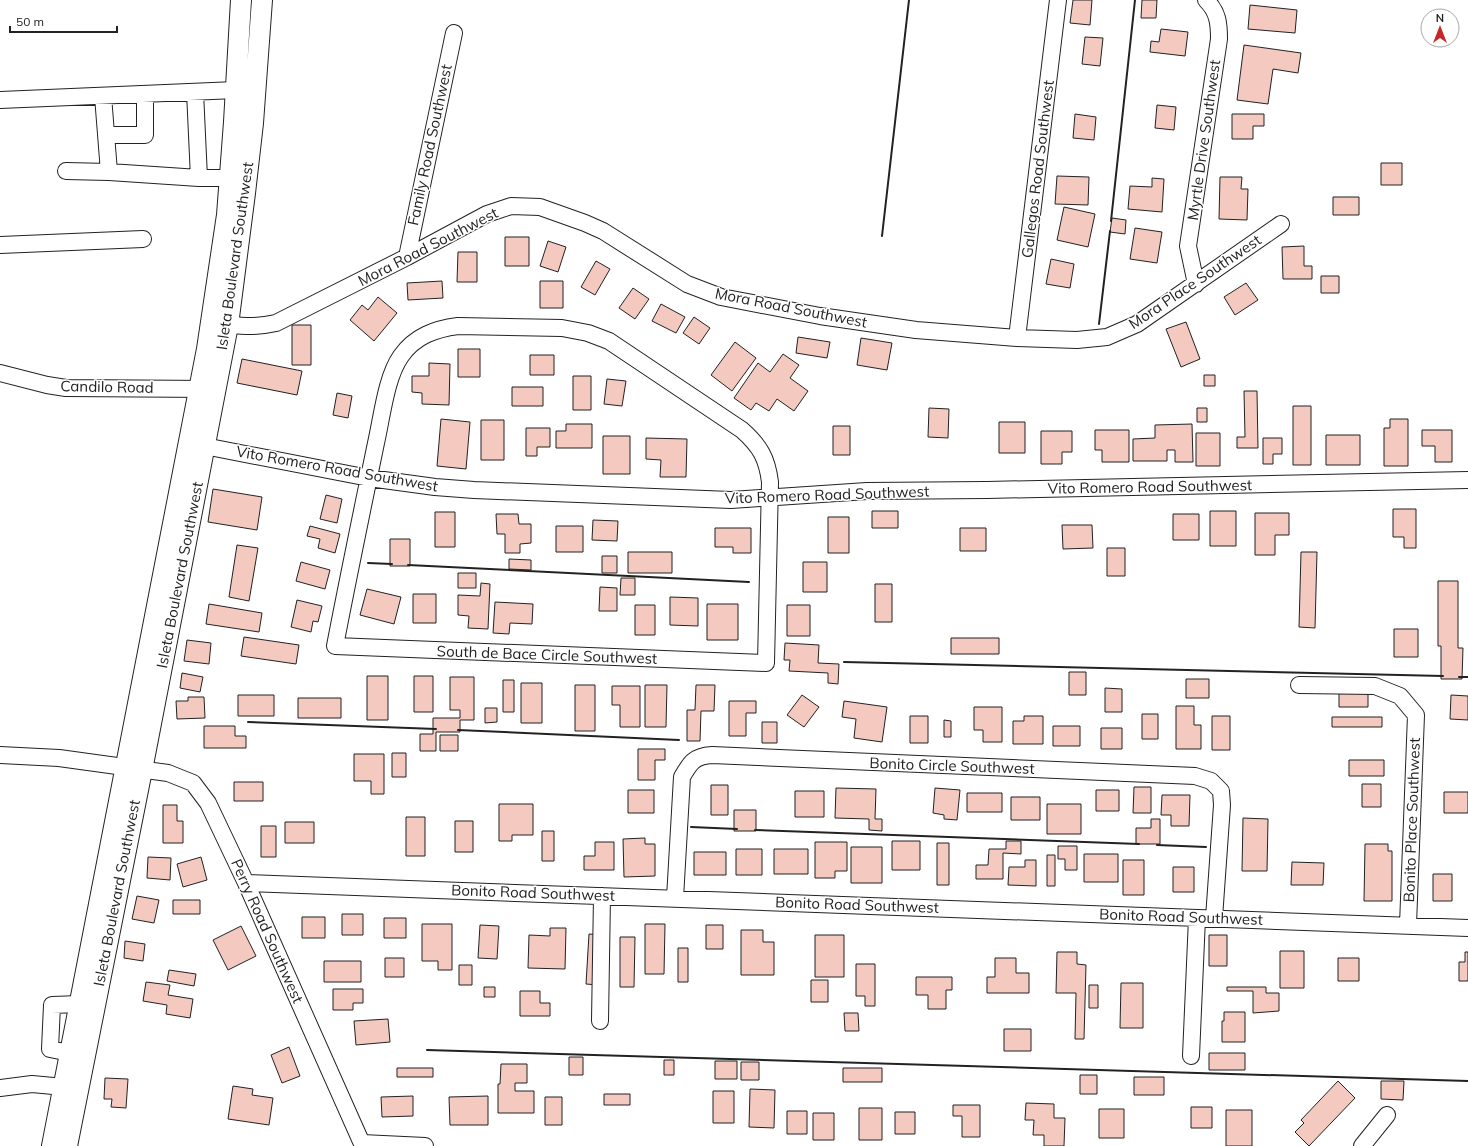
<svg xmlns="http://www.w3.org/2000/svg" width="1468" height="1146" font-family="Mulish,sans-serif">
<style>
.building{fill:#f3c9c0;stroke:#222}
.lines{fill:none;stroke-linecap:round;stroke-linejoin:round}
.minor-casing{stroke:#222;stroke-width:18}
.major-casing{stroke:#222;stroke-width:22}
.minor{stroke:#fff;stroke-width:16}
.major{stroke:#fff;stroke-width:20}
.wall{stroke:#222;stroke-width:2}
.labels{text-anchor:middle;stroke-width:3;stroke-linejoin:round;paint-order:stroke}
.street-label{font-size:15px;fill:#222;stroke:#fff}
</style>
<rect width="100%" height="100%" fill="#fff"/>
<path class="building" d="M1073,0H1092L1090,25L1070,23Z
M1142,0H1157L1156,18H1141Z
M1250,5L1297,10L1295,33L1248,29Z
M1161,29L1188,32L1185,56L1150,52L1151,41L1159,42Z
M1085,37L1103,38L1100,66L1082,64Z
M1244,45L1301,53L1298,73L1273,69L1268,104L1237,100Z
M1157,105L1176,107L1174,130L1155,128Z
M1075,114L1096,117L1094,140L1073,138Z
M1232,114H1264V126H1253V139H1232Z
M1381,163H1402V185H1381Z
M1057,176L1089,177L1088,205L1055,204Z
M1220,177H1242L1241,189H1248L1247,220L1219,219Z
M1152,178L1164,179L1162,212L1128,209L1130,186L1152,187Z
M1333,197H1359V215H1333Z
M1064,207L1095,214L1088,247L1057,240Z
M1112,218L1126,220L1125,234L1110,232Z
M1135,228L1162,232L1157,263L1130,259Z
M505,237H529V266H505Z
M548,241L566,247L558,272L540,266Z
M1304,246V266H1312V279H1283L1282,247Z
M458,252H477V282H457Z
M1051,259L1074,264L1070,288L1046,284Z
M596,261L610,269L595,295L581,287Z
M1321,276H1339V293H1321Z
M442,281L443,298L408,300L407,283Z
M540,281H563V308H540Z
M1246,283L1258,300L1235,315L1224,297Z
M633,288L649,299L635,319L619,308Z
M378,297L397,313L374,341L350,320L362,305L368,310Z
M661,304L685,317L676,333L652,321Z
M694,317L710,328L699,344L683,333Z
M1186,322L1200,359L1181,367L1166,329Z
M292,325H311V365H292Z
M798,337L830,342L827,358L796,353Z
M861,338L892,343L887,370L857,365Z
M735,342L756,358L732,391L711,375Z
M458,349H480V377H458Z
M783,354L799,365L790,378L808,391L794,411L777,399L769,411L756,403L751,410L734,398L758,363L770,372Z
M530,355H554V375H530Z
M242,359L302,371L297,395L237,383Z
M429,363L450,364L449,405L422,404V393L412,392V376H429Z
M1204,375H1215V386H1204Z
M573,376H591V410H573Z
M607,379L626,381L622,406L604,404Z
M512,387H543V406H512Z
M1244,391H1257L1258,448H1237V437H1245Z
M337,393L352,396L348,418L333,415Z
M1293,406H1311V465H1293Z
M929,408L949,409L948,438L928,437Z
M1197,408H1207V422H1197Z
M441,419L470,422L466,469L437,466Z
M1390,419H1408V466H1384V428H1390Z
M481,420H504V460H481Z
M999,422H1025V453H999Z
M566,424H592V448H556V431H566Z
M1192,424L1193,462H1175V450H1167V461H1133V439L1155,438V425Z
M833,426H850V455H833Z
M526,428H550V447H537V456H526Z
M1095,430H1129V462H1102V450H1095Z
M1422,430H1452V462H1435V446H1422Z
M1041,431H1072V452H1062V464H1041Z
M1196,433H1220V466H1196Z
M1326,435H1360V465H1326Z
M603,436H630V474H603Z
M646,438L687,439L686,477H660L661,460L646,459Z
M1263,438H1282V454H1273V464H1263Z
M213,489L262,497L257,530L208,522Z
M326,495L342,499L337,523L320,519Z
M1393,509H1416V548H1404V537H1393Z
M872,511H898V528H872Z
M1210,511H1236V546H1210Z
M435,512H455V547H435Z
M1255,513H1289V535H1275V555H1255Z
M496,514H518L519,524H531V543L520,544V553H505V534H497Z
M1173,514H1199V540H1173Z
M828,517H849V553H828Z
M593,520L618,521L617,541L592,540Z
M1062,525H1092L1093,548L1063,549Z
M310,526L340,534L335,553L318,548L320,539L307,536Z
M556,526H583V552H556Z
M715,528H751V553H733V547H715Z
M960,528H986V551H960Z
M390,539H410V566H390Z
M237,545L258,548L249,601L229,597Z
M1107,548H1125V576H1107Z
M628,552H672V573H628Z
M1301,552H1317L1315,628L1299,627Z
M602,556H617V573H602Z
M509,559L531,560V570L509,569Z
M301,562L330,570L325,589L296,581Z
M803,562H827V592H803Z
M458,573H476V588H458Z
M621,578H635V595H620Z
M1438,581H1458V648H1463L1462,679H1441V646H1438Z
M481,583L490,584L488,629L468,628L469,616L458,615V595L480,596Z
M875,584H892V622H875Z
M600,587L617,588V611H599Z
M367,589L401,597L394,624L360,615Z
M413,594H436V623H413Z
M670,597L698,598V626L670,625Z
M297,600L322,606L318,622L313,621L311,632L291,627Z
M495,602L533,604L532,624L510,623L509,634L493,633Z
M209,604L262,613L259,632L206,624Z
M707,604H738V640H707Z
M635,605H655V635H635Z
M787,605H810V636H787Z
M1394,629H1418V657H1394Z
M244,637L299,645L296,664L241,656Z
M951,638H999V654H951Z
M187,640L211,643L209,664L184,661Z
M785,643L819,645L818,663L839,664L838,684L828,683V673L789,671L790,660H784Z
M1069,672H1086V695H1069Z
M182,673L203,677L200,692L180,688Z
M367,676H388V720H367Z
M414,676H433V712H414Z
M450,677H474V720H460V732H436V751H420V734H433V718H460V710H450Z
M1186,679H1209V698H1186Z
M503,680H514V712H503Z
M521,683H542V723H521Z
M575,685H595V731H575Z
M645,685H667L666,727H645Z
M696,685H715L714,711H701L700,741H687V710H695Z
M612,686H640V727H620V705H612Z
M1339,687H1368V707H1339Z
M1105,688L1122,689V712H1105Z
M238,695H274V716H238Z
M802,695L819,707L804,727L787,715Z
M1451,695L1468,696V720L1450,719Z
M188,697H204L205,718L177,719L176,701H188Z
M298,698H341V718H298Z
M729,701H756V713H746V736H729Z
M844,701L887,707L882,742L854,738L856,719L842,717Z
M1176,706H1194V725H1201V749H1176Z
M974,707H1002V742H983V730H974Z
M485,708H497V722L485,723Z
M1142,714H1158V739H1142Z
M910,716H928V743H910Z
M1024,716H1043V744H1013V721H1024Z
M1212,716H1230V750H1212Z
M1332,717H1382V727H1332Z
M944,720L951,721V737H944Z
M762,722H777V743H762Z
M204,726H235V736H246V748H204Z
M1053,726H1080V746H1053Z
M1101,728H1122V749H1101Z
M440,735H458V751H440Z
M638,749H665V760H655V780H638Z
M392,753H406V777H392Z
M354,754H384V794H371V781H354Z
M1349,760H1384V776H1349Z
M234,782H263V801H234Z
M1362,784H1381V807H1362Z
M711,785H728V815H711Z
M1134,787H1151V813H1133Z
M836,788L876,789L875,819H882V831L869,830V819L835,818Z
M935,788L960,790L957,820L944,819V815L933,813Z
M628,790H654V813H628Z
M1096,790H1119V811H1096Z
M795,791H824V817H795Z
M1444,792H1468V813H1444Z
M967,793H1002V812H967Z
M1162,795H1190L1189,826H1171V815H1161Z
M1011,797H1040V820H1011Z
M499,804H533V835H512V841H499Z
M1047,804H1081V834H1047Z
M163,805H177V821H183V843H163Z
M734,810H756V831H734Z
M406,817H425V856H406Z
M1243,818L1268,819L1267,871H1242Z
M1151,819H1160V844H1136V828H1151Z
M455,821H473V852H455Z
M285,822H314V843H285Z
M261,826H276V857H261Z
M542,831H554V861H542Z
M645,838V844H655V876L624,877L623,839Z
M892,841H920V870H892Z
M1006,841H1021V854L1003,853V879H976V865H988L989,849H1006Z
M595,842H614V870H584V856H595Z
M815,842H847V871H835V878H815Z
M937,843H949V885H937Z
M1365,844H1388V851H1392V901H1364Z
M1058,846H1077V870H1065V859H1058Z
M851,847H882V883H851Z
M736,849H762V875H736Z
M774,849H808V874H774Z
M694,852H726V875H694Z
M1084,854H1118V882H1084Z
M1047,855H1055V886H1047Z
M148,857L171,858L170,880L147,878Z
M201,857L207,880L183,887L177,864Z
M1025,860H1036V886L1008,885L1009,867H1025Z
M1123,860H1144V895H1123Z
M1292,862L1324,863L1323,885H1291Z
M1173,867H1194V892H1173Z
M1433,874H1452V901H1433Z
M137,896L159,900L154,923L132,919Z
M173,900H200V914H173Z
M342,914H363V935H342Z
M302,917H325V938H302Z
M384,918H406V938H384Z
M422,924H452V970H438V961H422Z
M645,924H665L664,974H645Z
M480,925L499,926L497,959L478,958Z
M706,925H723V949H706Z
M241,926L256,956L228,970L213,940Z
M550,928H566L565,969L528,968L529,935L550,936Z
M741,930H763V942H774V975H741Z
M589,934L601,935L598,985L586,984Z
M815,935H844V977H815Z
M1209,935H1227V966H1209Z
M620,937H635L634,987H620Z
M125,941L145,944L143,961L124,958Z
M678,948H688V982H678Z
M1280,951H1304V988H1280Z
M1057,952H1077V964L1086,965L1084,1039H1075L1076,993H1056Z
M1465,952H1468V981H1459V962H1465Z
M385,958H404V977H385Z
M995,958H1016V973H1029V993H987V977H995Z
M1338,958H1359V981H1338Z
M324,961H361V982H324Z
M856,964H875V1006H865V996H856Z
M459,965H472V985H459Z
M169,970L196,974L194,986L167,981Z
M916,977H952V990H946V1009H928V995H916Z
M811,980H828V1002H811Z
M146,982L170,985L168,995L193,999L190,1018L166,1014L167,1005L143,1001Z
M1121,983H1143V1028H1120Z
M1089,985H1098V1008H1089Z
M484,987H495V997H484Z
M1227,987H1266V993H1279V1011L1253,1013V991H1227Z
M333,989H363V1003H353V1010H333Z
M520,991H540V1003H550V1016H520Z
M1224,1012H1245V1042H1222V1021H1224Z
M844,1013H858L859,1031H845Z
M388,1019L390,1042L356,1045L354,1021Z
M1004,1029H1031V1051H1004Z
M289,1047L300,1076L282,1083L271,1055Z
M1209,1053H1245V1070H1209Z
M569,1057H583V1075H569Z
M664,1060H674V1075H664Z
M715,1061H737V1079H715Z
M741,1062H759V1080H741Z
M501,1064H527V1083H515V1091H534V1113H498V1084H500Z
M397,1068H433V1077H397Z
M843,1068H882V1082H843Z
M1080,1075H1097V1094H1080Z
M1134,1077H1164V1095H1134Z
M105,1078L128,1079L126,1108L111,1107L112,1099H104Z
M1338,1081L1355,1098L1309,1146L1295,1132L1304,1123L1301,1120Z
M1381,1081H1404L1403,1100L1381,1099Z
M233,1086L253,1089L252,1095L273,1098L269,1125L228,1119Z
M750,1089L775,1090L774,1128L749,1127Z
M713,1091H734V1123H713Z
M604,1094H630V1105H604Z
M413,1096V1116L382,1117L381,1097Z
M488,1096V1125H450L449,1097Z
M545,1097H562V1125H545Z
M1026,1103L1054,1104V1118H1065L1064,1146H1044V1135H1033L1034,1120H1025Z
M953,1105H980V1137H962V1116H953Z
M1191,1107H1212V1128H1191Z
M859,1108H882V1140H859Z
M1099,1109H1124V1138H1099Z
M1226,1110H1252V1146H1226Z
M787,1111H807V1134H787Z
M895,1112H915V1134H895Z
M813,1113H834V1140H813Z"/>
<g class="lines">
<defs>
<path id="minor" d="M195,92L199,178H242
M103,96L109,172L199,178
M0,100L236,90
M106,135H145V94
M66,171L109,172
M0,245L143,239
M407,257L454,33
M1196,284L1188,246L1219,39C1219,23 1218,12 1206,0
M217,323C239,326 254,328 276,323L407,257L487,214L511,206L540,207L585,223L603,231L687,284L721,297L820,316L916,330L1017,338L1077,340L1107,337L1137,324L1281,224
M458,326L562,328L588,333L609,341L742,430C760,446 767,458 770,482L766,663L335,646C348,578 362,511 376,443C382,417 386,377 401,356C415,336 435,329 458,326Z
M1017,338L1058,0
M0,373L47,385L66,388L211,389
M194,444L369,478L435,487L474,490L731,500L867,491L987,490L1468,480
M1299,685L1375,686L1400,696L1416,715L1408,925
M0,755L59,758L168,773L193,783L208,803L246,883L363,1146
M246,883L1468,928
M675,898L682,777C690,763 694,756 712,755L1195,776L1211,781L1221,791L1222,805L1214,918
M600,1021L602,896
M70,1053L50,1049L52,1005L80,1004
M1191,1056L1197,918
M0,1088L32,1084L64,1087
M362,1143L425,1146
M1362,1146L1387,1115"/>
<path id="major" d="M52,1146L207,349L227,215L234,122L241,0
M67,1146L142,770L228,325L245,193L253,123L262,0"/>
</defs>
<use href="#minor" class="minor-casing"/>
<use href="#major" class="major-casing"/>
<use href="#minor" class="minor"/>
<use href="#major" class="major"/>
<path class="wall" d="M1111,221L1135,0
M882,236L909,0
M1099,324L1110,231
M368,563L392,564
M408,565L749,582
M844,662L1443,676
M1459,677H1468
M248,722L436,729
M458,730L679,740
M691,827L737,829
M755,830L1139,844
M1157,845L1206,847
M427,1050L1468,1081"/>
</g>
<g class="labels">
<g class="street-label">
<text transform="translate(1204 140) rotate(-82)" y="5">Myrtle Drive Southwest</text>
<text transform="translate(430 145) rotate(-78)" y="5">Family Road Southwest</text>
<text transform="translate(1038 169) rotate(-83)" y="5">Gallegos Road Southwest</text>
<text transform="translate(428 247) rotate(-27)" y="5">Mora Road Southwest</text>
<text transform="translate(235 256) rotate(-82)" y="5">Isleta Boulevard Southwest</text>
<text transform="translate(1195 282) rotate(-34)" y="5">Mora Place Southwest</text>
<text transform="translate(791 308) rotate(11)" y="5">Mora Road Southwest</text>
<text transform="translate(107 387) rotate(1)" y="5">Candilo Road</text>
<text transform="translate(337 469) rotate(10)" y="5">Vito Romero Road Southwest</text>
<text transform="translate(1150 487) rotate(-1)" y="5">Vito Romero Road Southwest</text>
<text transform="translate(827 495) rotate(-2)" y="5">Vito Romero Road Southwest</text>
<text transform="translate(180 575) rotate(-79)" y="5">Isleta Boulevard Southwest</text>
<text transform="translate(547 655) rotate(2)" y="5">South de Bace Circle Southwest</text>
<text transform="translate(952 766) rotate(2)" y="5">Bonito Circle Southwest</text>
<text transform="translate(1412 820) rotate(-88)" y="5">Bonito Place Southwest</text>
<text transform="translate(117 893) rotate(-79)" y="5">Isleta Boulevard Southwest</text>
<text transform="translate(533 893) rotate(2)" y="5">Bonito Road Southwest</text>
<text transform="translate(857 905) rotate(2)" y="5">Bonito Road Southwest</text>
<text transform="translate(1181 917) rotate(2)" y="5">Bonito Road Southwest</text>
<text transform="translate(267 931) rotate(66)" y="5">Perry Road Southwest</text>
</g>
</g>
<g transform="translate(1440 28)"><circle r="19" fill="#ffffff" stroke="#a7a7a7"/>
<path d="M0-3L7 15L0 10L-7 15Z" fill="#c62828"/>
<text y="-6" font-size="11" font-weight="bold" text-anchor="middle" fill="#222222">N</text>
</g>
<path d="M10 26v6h107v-6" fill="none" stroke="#222222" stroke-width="2"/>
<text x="16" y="26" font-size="12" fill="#222222" stroke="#ffffff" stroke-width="3" paint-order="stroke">50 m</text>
</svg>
